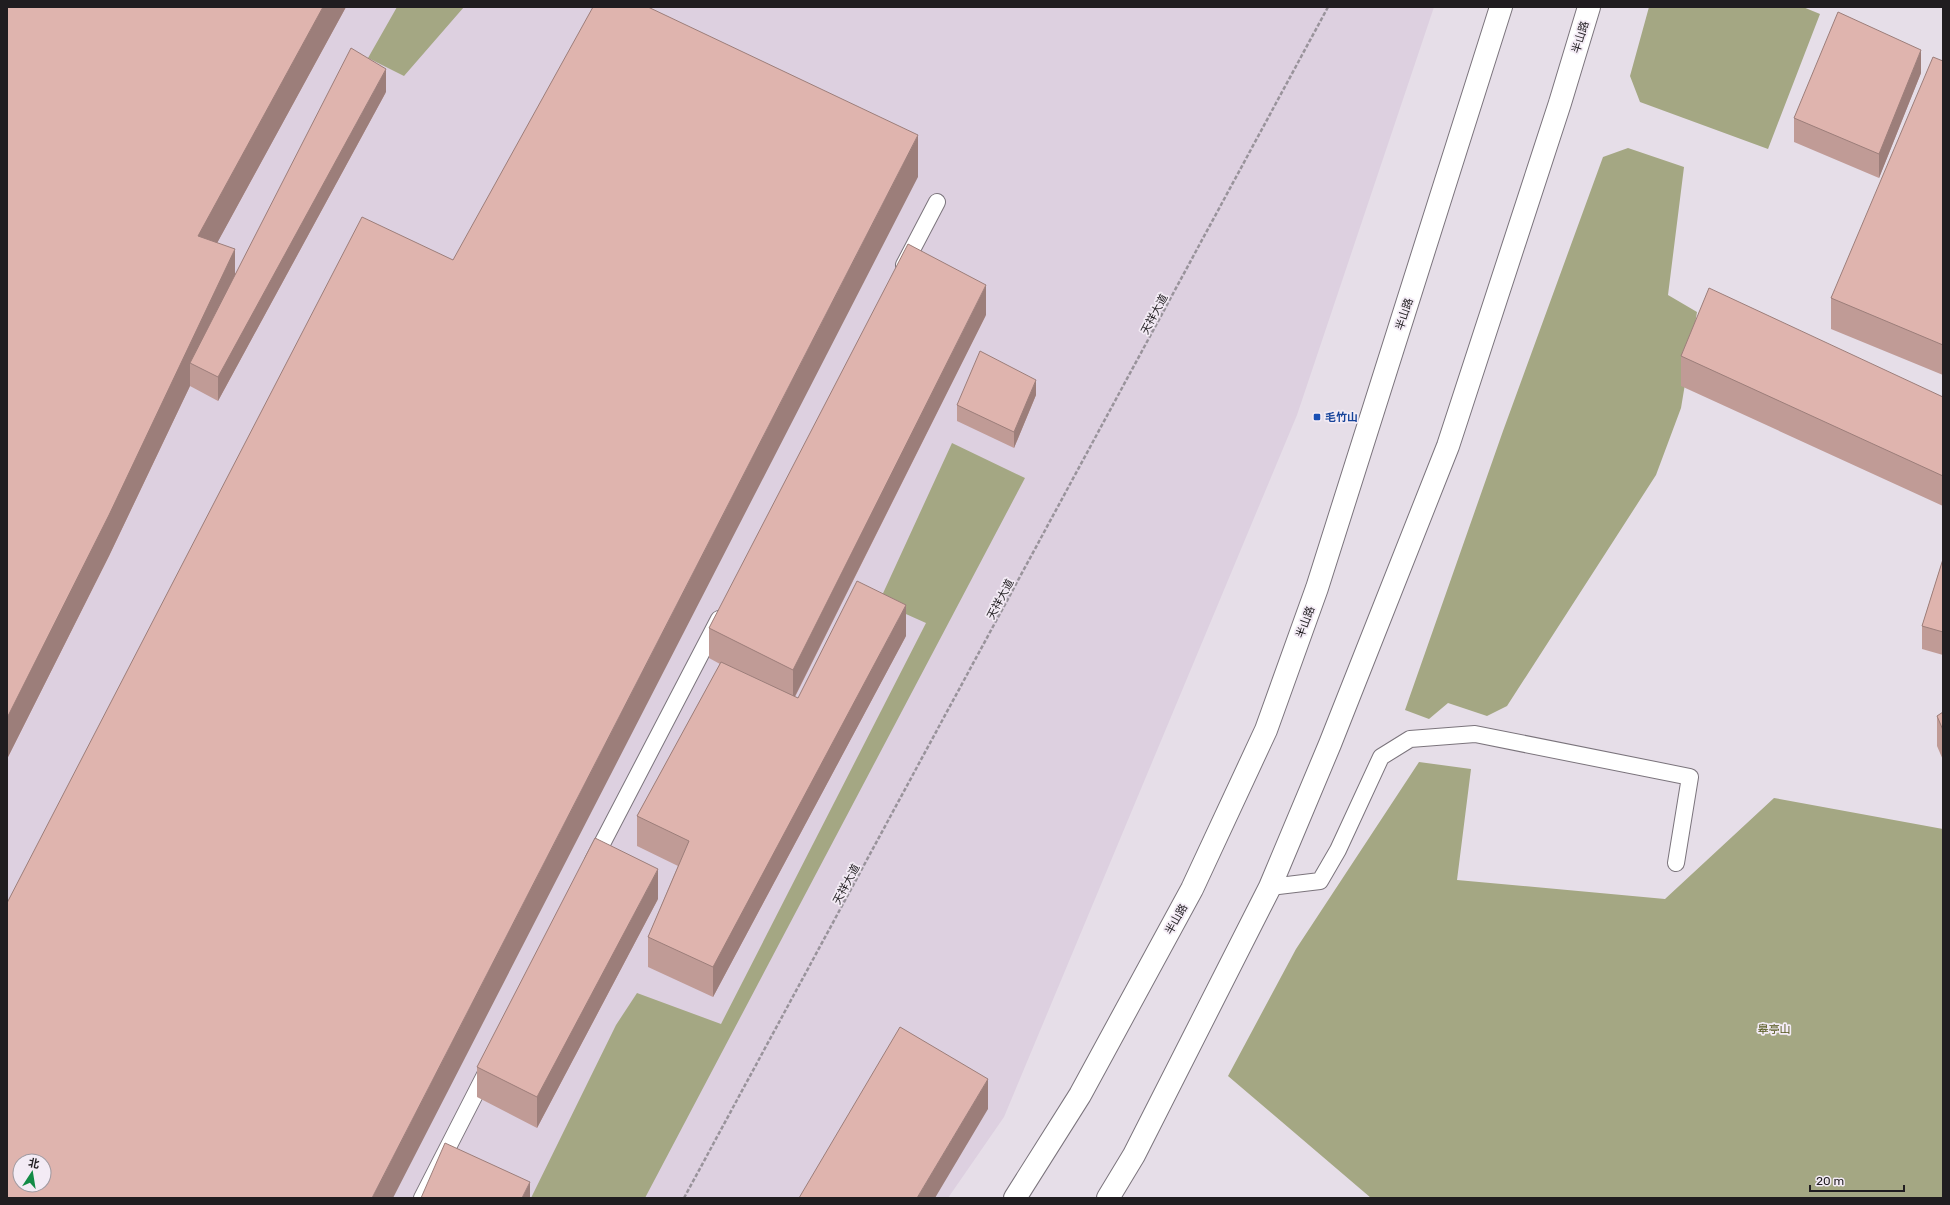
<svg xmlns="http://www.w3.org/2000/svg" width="1950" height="1205" font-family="Rubik,'Noto Sans SC',sans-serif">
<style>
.built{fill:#ddd0e0;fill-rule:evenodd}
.forest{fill:#a4a783}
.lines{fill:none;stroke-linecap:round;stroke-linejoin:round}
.service-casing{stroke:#7b747c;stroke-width:18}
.secondary-casing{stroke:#7b747c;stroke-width:24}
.path{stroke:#99939b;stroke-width:2.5;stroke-dasharray:4 2;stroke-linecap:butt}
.service{stroke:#fff;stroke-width:16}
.secondary{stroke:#fff;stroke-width:22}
.wall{fill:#c09b96}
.shaded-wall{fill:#9c7e7a}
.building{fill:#dfb4ae;stroke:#9c7e7a;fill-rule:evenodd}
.transit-dot{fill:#1a4fb4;stroke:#f3ebf5;stroke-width:1.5}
.labels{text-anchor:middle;stroke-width:3.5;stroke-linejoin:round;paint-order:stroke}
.street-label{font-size:11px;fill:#201d20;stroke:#f3ebf5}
.transit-label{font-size:11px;font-weight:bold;fill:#164399;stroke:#f3ebf5;text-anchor:start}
.park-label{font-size:11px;fill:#515519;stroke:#f3ebf5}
</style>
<rect width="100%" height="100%" fill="#e6dee8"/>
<path class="built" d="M7,7H1434L1297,415L1004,1117L948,1198H7ZM20,1161H44V1185H20Z"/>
<path class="forest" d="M397,7H464L404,76L368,58Z
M1649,7H1803L1820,14L1768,149L1640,102L1630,76Z
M1628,148L1684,167L1668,295L1697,312L1681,408L1656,475L1507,706L1487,716L1448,703L1429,719L1405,710L1503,431L1603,157Z
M952,443L1025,478L645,1198H531L616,1025L637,993L721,1024L926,623L879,602Z
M1419,762L1471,769L1457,880L1665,899L1774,798L1943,829V1198H1371L1228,1076L1296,949Z"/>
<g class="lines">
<defs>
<path id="service" d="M904,265L937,202
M593,861L719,619
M1270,887L1320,881L1338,850L1381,757L1410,739L1475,734L1690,777L1676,863
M422,1198L487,1071"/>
<path id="secondary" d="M1015,1198L1080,1095L1192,889L1266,730L1317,588L1501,7
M1108,1198L1134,1155L1270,887L1330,744L1448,446L1560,103L1589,7"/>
</defs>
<use href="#service" class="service-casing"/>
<use href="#secondary" class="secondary-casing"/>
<path class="path" d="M684,1198L1328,7"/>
<use href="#service" class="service"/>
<use href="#secondary" class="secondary"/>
</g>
<path class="wall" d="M7,7H346L217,243L235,274L386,92L218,401L190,386L109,556L7,759Z
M1943,61V375L1831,329V298Z
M1921,73L1879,178L1794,142V118Z
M986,315L795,697L798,698L906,636L713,997L648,967V937L678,866L637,846V816L720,664L709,658V628Z
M1681,356L1943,397V506L1681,386Z
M1036,395L1014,448L957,421V405Z
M1943,559V655L1922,649V626Z
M1943,712V760L1937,746V716Z
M658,899L537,1128L477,1097V1067Z"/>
<path class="shaded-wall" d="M323,7H346L198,278V236Z
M1921,50V73L1879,178V154Z
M386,69V92L218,401V377Z
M918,135V177L393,1198H372Z
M235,249V291L190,363V386L109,556L7,759V718Z
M986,285V315L793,700V670Z
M1036,380V395L1014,448V432Z
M906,605V636L713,997V967Z
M658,869V899L537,1128V1097Z
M988,1079V1109L935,1198H917Z
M530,1182V1198H522Z"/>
<path class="building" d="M7,7H323L198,236L235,249L109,515L7,718Z
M593,7H648L918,135L372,1198H7V903L362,217L453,260ZM20,1161H44V1185H20Z
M1838,12L1921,50L1879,154L1794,118Z
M351,48L386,69L218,377L190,363Z
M1933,57L1943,61V345L1831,298Z
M908,244L986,285L793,670L709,628Z
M1709,288L1943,397V476L1681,356Z
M980,351L1036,380L1014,432L957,405Z
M1943,559V632L1922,626Z
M857,581L906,605L713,967L648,937L689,841L637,816L721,662L798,698Z
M1943,712V730L1937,716Z
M595,838L658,869L537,1097L477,1067Z
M900,1027L988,1079L917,1198H799Z
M445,1143L530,1182L522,1198H421Z"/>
<rect class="transit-dot" x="1313" y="413" width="8" height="8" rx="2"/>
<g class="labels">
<g class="street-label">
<text transform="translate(1580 37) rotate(-73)" y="4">半山路</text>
<text transform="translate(1154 314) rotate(-62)" y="4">天祥大道</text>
<text transform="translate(1404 314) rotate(-72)" y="4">半山路</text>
<text transform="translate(1000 599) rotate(-62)" y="4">天祥大道</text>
<text transform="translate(1305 622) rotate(-70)" y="4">半山路</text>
<text transform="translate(846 884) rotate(-62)" y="4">天祥大道</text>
<text transform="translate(1176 919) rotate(-61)" y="4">半山路</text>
</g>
<g class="transit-label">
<text x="1325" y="421">毛竹山</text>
</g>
<g class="park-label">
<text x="1774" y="1033">皋亭山</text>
</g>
</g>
<rect width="1950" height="1205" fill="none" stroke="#201d20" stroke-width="16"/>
<g transform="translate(32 1173) rotate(12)"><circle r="19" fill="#f3ebf5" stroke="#9f99a0"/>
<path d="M0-3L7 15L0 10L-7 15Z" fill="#138b46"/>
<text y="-6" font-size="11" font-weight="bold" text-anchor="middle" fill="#201d20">北</text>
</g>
<path d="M1810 1185v6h94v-6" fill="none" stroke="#201d20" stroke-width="2"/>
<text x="1816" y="1185" font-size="12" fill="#201d20" stroke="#f3ebf5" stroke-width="3" paint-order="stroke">20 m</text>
</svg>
